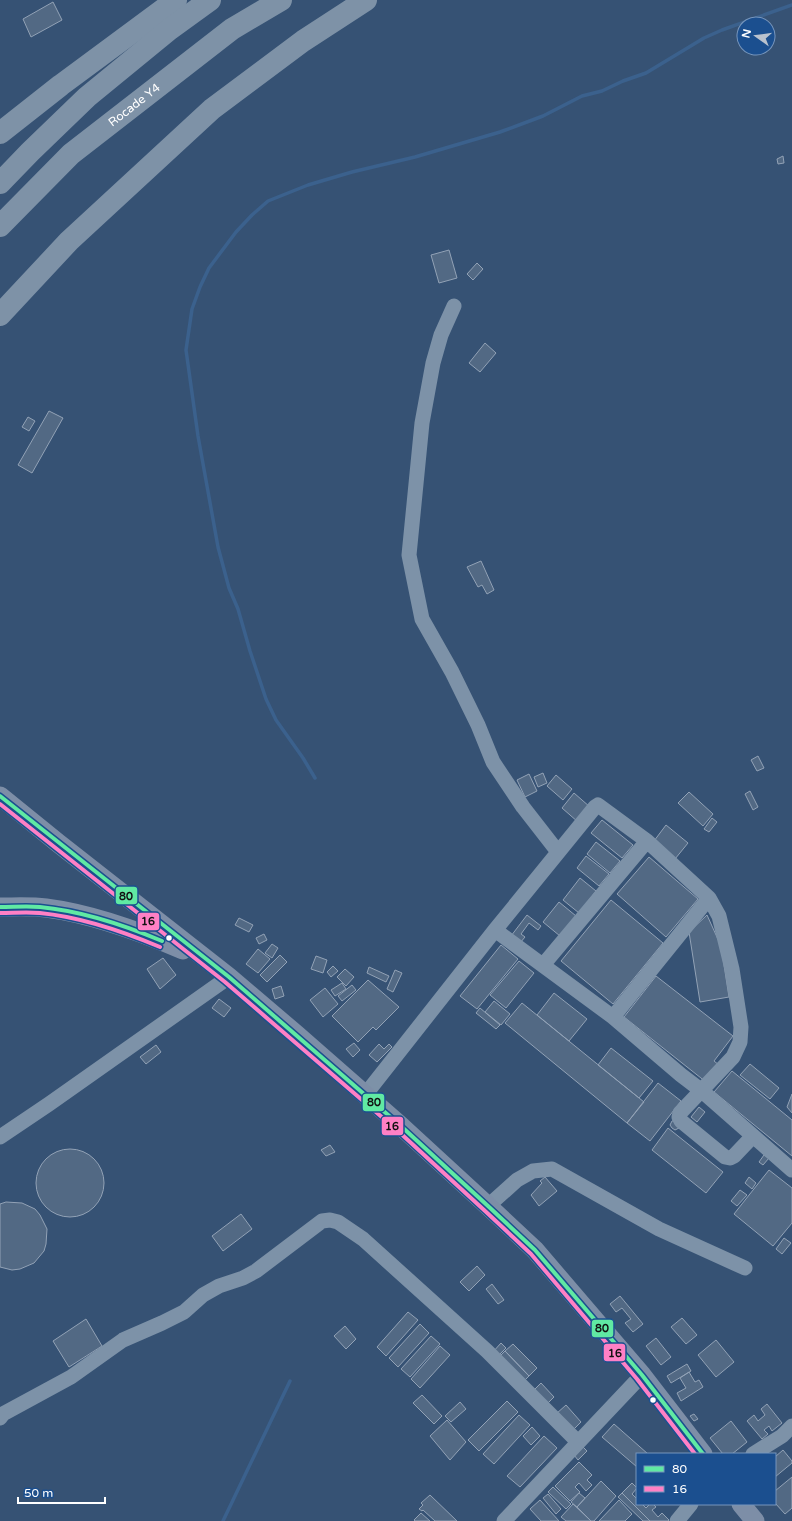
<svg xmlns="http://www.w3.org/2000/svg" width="792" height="1521" font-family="'Varela Round',sans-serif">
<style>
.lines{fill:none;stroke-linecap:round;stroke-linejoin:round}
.stream{stroke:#3b618d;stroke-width:3.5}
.building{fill:#526984;stroke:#92a2b6}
.minor{stroke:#7d92a8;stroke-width:15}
.major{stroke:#7d8ea7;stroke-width:19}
.highway{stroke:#7e92a7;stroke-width:22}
.bus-1-casing{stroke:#1b4f8f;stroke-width:7}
.bus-2-casing{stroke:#1b4f8f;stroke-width:7}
.bus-1{stroke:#60e9a3;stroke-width:4}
.bus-2{stroke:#ff80c5;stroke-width:4}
.bus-dot{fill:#fff;stroke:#1b4f8f;stroke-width:1.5}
.labels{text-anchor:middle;stroke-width:3.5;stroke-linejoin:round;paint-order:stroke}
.street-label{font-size:12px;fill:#fff;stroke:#1b4f8f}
.line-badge{stroke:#1b4f8f;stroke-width:1.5}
.pale-badge-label{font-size:11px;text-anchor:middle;font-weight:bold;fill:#111}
</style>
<rect width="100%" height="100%" fill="#365274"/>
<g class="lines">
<path class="stream" d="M315,778L303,758L276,720L266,699L250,651L238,609L229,588L218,547L198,436L186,350L192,309L200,287L209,268L236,232L252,215L268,201L308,185L352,172L415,157L500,132L543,116L582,96L602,91L623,81L646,73L704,38L722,30L792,5
M223,1521L290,1381"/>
</g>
<path class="building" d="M53,2L62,20L31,37L23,19Z
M783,156L784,163L778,164L777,159Z
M449,250L457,278L439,283L431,255Z
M477,263L483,269L473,280L467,274Z
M485,343L496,353L480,372L469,363Z
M49,411L63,418L32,473L18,465Z
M28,417L35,421L29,431L22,427Z
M481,561L494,590L487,594L482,585L478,587L467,567Z
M758,756L764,768L757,771L751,760Z
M543,773L547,783L538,787L534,777Z
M529,774L537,791L525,797L517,780Z
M556,775L572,789L563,800L547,786Z
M750,791L758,807L753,810L745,794Z
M689,792L713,814L703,826L678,803Z
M574,793L590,807L578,822L562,808Z
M712,818L717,822L709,832L704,829Z
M602,820L633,845L622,858L591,833Z
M666,825L688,843L675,859L654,841Z
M596,842L620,861L610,873L587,854Z
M586,856L609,874L599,886L577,868Z
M649,857L698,899L666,937L617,894Z
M580,878L596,891L579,913L563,900Z
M611,900L663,943L613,1004L561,961Z
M559,902L576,916L560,936L543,922Z
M527,915L541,926L538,930L529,923L521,934L525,937L520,943L511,936Z
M707,915L721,946L729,997L700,1002L689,932Z
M239,918L253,925L249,932L235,925Z
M264,934L267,940L259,944L256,938Z
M272,944L278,948L272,958L265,953Z
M501,945L518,959L477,1009L460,996Z
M258,949L270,959L258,973L246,964Z
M280,955L287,962L267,982L260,975Z
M316,956L327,960L323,973L311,969Z
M163,958L176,975L160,989L147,969Z
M519,961L534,973L506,1008L490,995Z
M333,966L338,971L331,977L327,972Z
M369,967L389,976L386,982L367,973Z
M345,969L354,977L346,986L337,977Z
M395,970L402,973L393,992L387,989Z
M656,976L733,1036L714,1061L719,1065L706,1082L624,1017Z
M368,980L399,1007L376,1030L373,1027L358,1042L332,1016Z
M342,983L346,989L335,996L331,990Z
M352,985L356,990L342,1001L338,996Z
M281,986L284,996L275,999L272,989Z
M325,988L338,1004L323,1017L310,1000Z
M554,993L587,1019L569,1041L537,1015Z
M219,999L231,1008L224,1017L212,1008Z
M494,1001L510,1014L501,1025L485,1012Z
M522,1003L644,1102L627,1123L505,1023Z
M480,1008L500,1025L496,1029L476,1013Z
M354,1043L360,1050L353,1057L346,1049Z
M379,1044L384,1049L389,1044L392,1047L377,1062L369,1055Z
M156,1045L161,1052L146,1064L140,1057Z
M611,1048L653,1081L639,1098L598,1065Z
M750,1064L779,1088L770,1099L740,1075Z
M732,1071L792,1120V1156L714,1092Z
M658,1083L681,1101L650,1141L627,1123Z
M792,1094V1113L787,1107Z
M699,1107L705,1112L697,1122L691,1117Z
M675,1120L679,1128L675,1130L672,1128L670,1125L672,1121Z
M668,1128L723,1172L706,1193L652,1150Z
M330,1145L335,1152L326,1156L321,1150Z
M36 1183a34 34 0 1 1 68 0a34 34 0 1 1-68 0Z
M764,1155L769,1158L763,1165L759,1162Z
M769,1170L792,1188V1223L773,1246L734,1214Z
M545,1177L557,1191L539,1206L531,1195L542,1183L540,1181Z
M749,1177L756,1183L752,1189L745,1183Z
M740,1190L747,1195L737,1206L731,1201Z
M6,1202L22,1203L35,1209L40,1215L47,1229L46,1244L44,1251L34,1263L20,1269L12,1270L0,1267V1204Z
M241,1214L252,1229L223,1251L212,1236Z
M784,1238L791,1243L782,1254L776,1249Z
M477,1266L485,1275L469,1291L460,1282Z
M492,1284L504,1300L498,1304L486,1289Z
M620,1296L643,1324L633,1332L625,1323L631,1319L622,1308L616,1312L610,1304Z
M408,1312L418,1320L386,1356L377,1347Z
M682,1318L697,1335L686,1344L671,1327Z
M86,1319L102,1346L69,1367L53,1341Z
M420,1324L429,1333L398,1367L389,1358Z
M345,1326L356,1339L346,1349L334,1336Z
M431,1336L440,1344L410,1377L401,1369Z
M656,1338L671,1357L661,1365L646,1346Z
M716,1340L734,1362L716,1377L698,1355Z
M501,1343L506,1348L497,1357L492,1353Z
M513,1344L537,1368L529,1376L505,1351Z
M440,1346L450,1355L420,1388L411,1379Z
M505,1351L529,1376L522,1383L498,1358Z
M687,1364L691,1371L671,1383L667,1376Z
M689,1372L695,1382L699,1380L703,1387L681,1401L677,1393L686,1388L680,1378Z
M541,1383L554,1397L545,1406L532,1392Z
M422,1395L442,1416L434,1424L413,1403Z
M507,1401L518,1412L479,1451L468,1440Z
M460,1402L466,1409L451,1422L445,1416Z
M767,1404L782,1423L772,1431L769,1426L764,1430L768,1434L762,1439L747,1421L754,1415L758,1421L765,1415L761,1409Z
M566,1405L581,1422L572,1431L556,1414Z
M694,1414L698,1419L694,1421L690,1416Z
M519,1415L530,1425L494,1464L483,1454Z
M447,1420L466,1442L450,1460L430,1436Z
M731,1421L747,1442L732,1454H723L710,1438Z
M614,1424L648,1454H637V1467L602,1437Z
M532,1427L540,1436L531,1445L523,1436Z
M544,1436L557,1448L520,1487L507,1476Z
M583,1447L587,1451L578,1460L574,1455Z
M783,1450L792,1461V1463L775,1477V1457Z
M579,1462L592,1475L587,1480L592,1485L586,1491L579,1483L575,1487L580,1492L570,1501L555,1486Z
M792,1477V1508L785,1514L775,1503V1491Z
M601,1481L616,1496L594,1521H591L577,1507Z
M632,1483L637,1488L632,1494L637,1499V1504H642L646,1508L650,1504H653L656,1507L652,1510L658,1517L662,1513L669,1520L668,1521H650L622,1493Z
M553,1487L571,1504L566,1509L548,1492Z
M579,1493L585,1498L577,1507L571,1502Z
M622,1493L650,1521H643L618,1497Z
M548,1494L561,1509L556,1514L543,1498Z
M430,1495L457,1521H435L423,1510L422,1511L419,1509L423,1505L421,1503Z
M540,1500L559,1521H541L530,1509Z
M619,1500L632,1514L625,1521H599Z
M573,1504L591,1521H566L561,1517Z
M421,1513L430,1521H415L414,1520Z"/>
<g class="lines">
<path class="minor" d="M454,306L441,335L433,363L422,423L409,555L422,619L452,672L478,725L493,762L523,807L558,852
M495,930L613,1017L681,1075L702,1091L792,1170
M543,965L647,841
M613,1017L709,898
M365,1095L495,930L595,807L598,805L647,841L709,898L719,916L732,969L741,1027L740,1042L733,1057L680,1113L679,1117L681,1121L725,1157L730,1158L734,1156L753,1136
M0,1137L49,1104L229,977
M488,1206L517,1180L533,1171L552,1169L659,1229L745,1268
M0,1418L3,1414L71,1377L123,1340L162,1323L184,1312L203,1295L219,1286L243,1278L256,1271L322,1221L330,1220L338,1222L363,1239L487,1351L578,1442
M753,1454L782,1436L792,1426
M504,1521L642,1375
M677,1521L691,1504"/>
<path class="major" d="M0,796L58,843L229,977L296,1034L402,1127L488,1206L535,1250L642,1375L703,1454
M0,907C15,907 31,906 46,908C93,914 139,931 183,950
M741,1504L755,1521"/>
<g class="highway">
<path d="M0,133L61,85L176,0"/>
<path d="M0,183L30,152L87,97L170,29L210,0"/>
<path id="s1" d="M0,226L71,154L232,29L281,0"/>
<path d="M0,315L69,241L212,109L303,41L366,0"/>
</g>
<defs>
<path id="bus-1" d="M0,796L229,977L402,1127L488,1206L535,1250L642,1375L703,1454
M0,907C13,907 27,906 40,907C82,911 124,925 162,941"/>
<path id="bus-2" d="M0,804L225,982L398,1131L484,1210L531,1254L637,1379L695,1454
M0,913C13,913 27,912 40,913C81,917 122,931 160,947"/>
</defs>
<use href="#bus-1" class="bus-1-casing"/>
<use href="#bus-2" class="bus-2-casing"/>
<use href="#bus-1" class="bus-1"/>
<use href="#bus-2" class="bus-2"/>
</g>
<g class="bus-dot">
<circle cx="169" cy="938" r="3.5"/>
<circle cx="653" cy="1400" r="3.5"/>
</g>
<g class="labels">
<g class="street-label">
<text dy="4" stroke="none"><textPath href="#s1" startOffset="181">Rocade Y4</textPath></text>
</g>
</g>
<g class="line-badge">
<rect x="115" y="886" width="23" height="19" rx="4" fill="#60e9a3"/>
<rect x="137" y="912" width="23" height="19" rx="4" fill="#ff80c5"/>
<rect x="362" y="1093" width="23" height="19" rx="4" fill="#60e9a3"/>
<rect x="381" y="1116" width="23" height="20" rx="4" fill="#ff80c5"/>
<rect x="591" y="1319" width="23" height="19" rx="4" fill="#60e9a3"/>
<rect x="603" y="1343" width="23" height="19" rx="4" fill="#ff80c5"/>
</g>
<g class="pale-badge-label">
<text x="126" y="900">80</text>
<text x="148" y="925">16</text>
<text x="374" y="1106">80</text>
<text x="392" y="1130">16</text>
<text x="602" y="1332">80</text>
<text x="615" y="1357">16</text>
</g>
<rect x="636" y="1453" width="140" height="52" fill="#1b4f8f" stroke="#7695bc"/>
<rect x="644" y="1466" width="20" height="6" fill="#60e9a3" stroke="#7695bc"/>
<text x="672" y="1473" font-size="12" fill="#ffffff">80</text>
<rect x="644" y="1486" width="20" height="6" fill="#ff80c5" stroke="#7695bc"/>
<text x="672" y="1493" font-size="12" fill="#ffffff">16</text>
<g transform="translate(756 36) rotate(284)"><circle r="19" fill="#1b4f8f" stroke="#7695bc"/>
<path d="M0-3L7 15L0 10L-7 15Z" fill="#b9c2ce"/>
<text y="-6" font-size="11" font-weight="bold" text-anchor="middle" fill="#ffffff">N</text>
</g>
<path d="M18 1497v6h87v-6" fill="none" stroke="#ffffff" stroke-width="2"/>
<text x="24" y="1497" font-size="12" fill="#ffffff" stroke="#1b4f8f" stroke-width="3" paint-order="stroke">50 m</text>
</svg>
